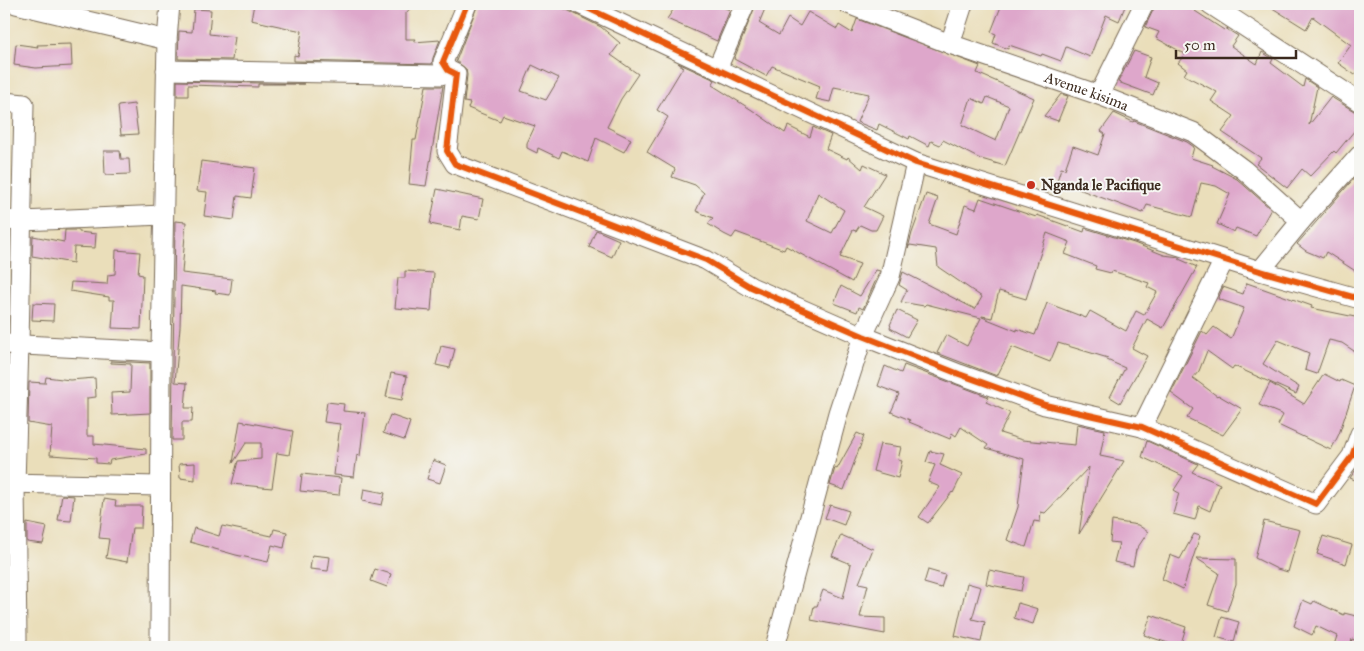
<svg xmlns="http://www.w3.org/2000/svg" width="1364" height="651" font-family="'IM FELL Great Primer',serif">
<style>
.building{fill:#dea7cb;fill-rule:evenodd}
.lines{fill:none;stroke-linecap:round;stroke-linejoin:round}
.minor-casing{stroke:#786955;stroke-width:21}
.minor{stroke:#fff;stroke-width:19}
.cycleway-casing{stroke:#f6f6f2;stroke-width:9}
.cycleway{stroke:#e8590c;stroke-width:6}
.poi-dot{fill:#c8321e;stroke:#f6f6f2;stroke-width:2}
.labels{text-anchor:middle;stroke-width:4;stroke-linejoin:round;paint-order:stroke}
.street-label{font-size:15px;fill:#3b2a1e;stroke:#f6f6f2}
.poi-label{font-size:15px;font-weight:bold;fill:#3b2a1e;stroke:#f6f6f2;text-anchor:start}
</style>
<rect width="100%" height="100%" fill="#f6f6f2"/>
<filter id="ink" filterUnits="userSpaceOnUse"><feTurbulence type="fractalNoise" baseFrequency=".02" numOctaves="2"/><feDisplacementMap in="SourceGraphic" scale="10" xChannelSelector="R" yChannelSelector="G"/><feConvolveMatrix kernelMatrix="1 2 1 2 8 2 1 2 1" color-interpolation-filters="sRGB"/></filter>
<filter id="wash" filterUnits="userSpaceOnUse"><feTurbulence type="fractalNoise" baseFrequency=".0096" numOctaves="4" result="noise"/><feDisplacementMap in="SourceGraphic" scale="20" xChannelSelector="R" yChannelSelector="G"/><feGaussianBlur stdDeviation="1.12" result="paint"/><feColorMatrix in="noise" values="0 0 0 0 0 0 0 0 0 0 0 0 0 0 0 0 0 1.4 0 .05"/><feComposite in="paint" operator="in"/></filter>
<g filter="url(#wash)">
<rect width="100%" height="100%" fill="#eadeba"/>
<g id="blocks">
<path class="building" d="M254,4H414L406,13V39H416L414,42L440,40L433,58L432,64L294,61V55L298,56L302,31L251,20Z
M478,4H565L563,8L601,27L620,43L611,55L638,74L621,99L607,127L631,139L624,152L596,138L588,162L562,151L559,158L538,148L537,153L527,148V143L535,126L503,115L500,121L468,108L470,103L464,102L467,75L466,69L456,61ZM532,65L559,78L546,100L521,91Z
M677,4H715L730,10L717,41L667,19Z
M756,4H767L759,23L779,35L788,18L800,26L808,12L837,29L839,25L852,33L857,19L980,66L977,73L1034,98L1005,166L978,158L943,140L940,145L931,141L929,146L910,136L909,139L879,124L877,130L857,122L869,94L834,87L830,102L816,99L820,86L772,66L766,76L734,59ZM987,97L1009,106L996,141L962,125L971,98L984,104Z
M1002,4H1126L1119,21L1106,15L1090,57L1066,47L1061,61L1042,54L1041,56L1009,45L1008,49L993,43L996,34L991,32Z
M1156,4H1199L1195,11L1224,30L1225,28L1238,36L1231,46L1257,64L1262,52L1273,59L1271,63L1303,87L1305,79L1317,87L1309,125L1331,97L1354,111L1360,113V124L1336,153L1334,151L1310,176L1302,169L1287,188L1256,164L1261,158L1222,132L1234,116L1211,101L1217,92L1184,75L1187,70L1178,63L1185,54L1156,38L1159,32L1145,27Z
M1266,4H1360V68L1355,75L1338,63L1351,45L1313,17L1306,29Z
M194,9L211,10L209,34L235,37L232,60L178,59L179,31L192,32Z
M16,44L38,47L37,45L71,44L72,66L36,68L14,65Z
M1134,51L1151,57L1144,77L1158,83L1153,95L1118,82Z
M678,63L715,80L712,85L752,110L785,133L788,126L810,137L813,127L817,129L831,135L826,149L847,159L848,157L862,169L864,164L885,174L864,207L883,216L876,230H871L860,225L856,231L853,230L840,257L860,264L852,282L786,246L784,250L736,232L732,238L724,234L708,224L713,218L696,211L704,193L695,185L672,177L675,169L647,152L668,117L657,110L683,67ZM818,193L844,210L832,233L807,221Z
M177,81L304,84H258V87L188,85V96H177Z
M426,86H443L426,186L409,184L413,140H416Z
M1061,94L1068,96L1058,121L1044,116Z
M134,104L138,134L121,135L118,106Z
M1114,113L1133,122L1134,121L1187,142L1194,147L1191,158L1213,165L1212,166L1237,179L1271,209L1256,236L1236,228L1234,232L1217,224L1230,194L1216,186L1201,183L1192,217L1147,205L1143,213L1057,181L1061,168L1065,169L1073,146L1098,155L1105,134L1101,131Z
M104,151H120L121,159H129L130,174L105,175Z
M201,161L255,168L251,198L237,196L234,220L204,216L207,192L197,191Z
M1356,176L1360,180V274L1326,252L1323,258L1306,251L1297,244Z
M437,189L483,199L479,219L462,216L460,230L430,224Z
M926,194L938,198L929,224L956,234L965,205L976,209L980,198L1036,217L1037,215L1084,232L1085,228L1134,243L1164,255L1179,257V259L1197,267L1163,328L1147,319L1132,348L1147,356L1120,403L1110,397L1125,368L1107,360L1108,358L1058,343L1050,362L1012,347L997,376L937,353L946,335L967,346L981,318L926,304L924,306L901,302L907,290L899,285L903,272L975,309L982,297L938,267L936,249L910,245L908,248L912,233ZM1047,233L1070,242L1065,254L1096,266L1095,269L1111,273L1112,271L1149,283L1147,287L1157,292L1144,315L1136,311L1126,331L1090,311L1086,318L1047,303L1035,335L1017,329V331L982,317V316L992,318L999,291L1026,299Z
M175,221L186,222L182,273L232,279L230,295L215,293L216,291L181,286L180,327L175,382L187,383L185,408H193L192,422H182V440H172Z
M65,230H79V232L96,234L95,248L74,247L73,263L32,256L33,236L64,242Z
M596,230L619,240L612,257L589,247Z
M116,250L140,252L138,274L143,275L141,329L112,328L114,300H109V297L70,291L71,282L107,284L108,275L115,274Z
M876,270L880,271L879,273L863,309L859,307L857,312L834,303L841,286L860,296Z
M405,271L434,273L431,311L395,308L398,278H405Z
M1247,283L1312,306L1311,308L1360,318V355L1342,343L1329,340L1317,374L1305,370L1309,353L1278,340L1263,364L1299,387L1296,394L1234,366L1232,369L1207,351L1199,371L1193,378L1217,396L1218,395L1242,409L1223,435L1187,418L1193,409L1171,393L1202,331L1207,335L1214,327L1231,339L1244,308L1218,299L1223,287L1243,294Z
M33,303L54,304L53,321L32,320Z
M897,310L917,320L907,337L890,328L891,326L890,325Z
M441,346L455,349L450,368L436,365Z
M111,361L150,363V413L112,415L111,393L130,392L131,364L111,363Z
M904,365L989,397L986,402L1010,413L1000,433L1022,440L1075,445L1077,424L1105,430L1100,456L1124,461L1079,534L1089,467L1045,513L1041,512L1040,522L1034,521L1026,547L1007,540L1018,507L1024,459L986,448L988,445L961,427L956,436L952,433L950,439L909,422L910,420L891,412L899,394L878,386L885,366L901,373Z
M391,373L407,376L402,400L386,397Z
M1324,374L1340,382L1341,380L1355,386L1339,434L1331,450L1278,425L1283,415L1259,405L1270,383L1304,404Z
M46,377L70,380L95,378L96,397L87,398V436H94V444L146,449V454L110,460L109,464L96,463V458L50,455L52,427L28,423L29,382L45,383Z
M327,402L344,404L343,411L365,413L360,456L357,455L354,477L334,475L340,424L324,422Z
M390,415L410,422L404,440L383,433Z
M240,421L293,431L289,455L277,453L272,488L232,484L238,461L261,459V443H246L233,463Z
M857,433L864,436L844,490L830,485L835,468L837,469Z
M1147,441L1198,464L1192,472L1220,484L1210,511L1199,506L1195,520L1173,514L1179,493L1174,490L1183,476L1142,457Z
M880,444L901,447L898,460L902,461L898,478L873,471Z
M930,451L944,454L940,465L962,475L953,493L952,492L928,523L919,517L940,487L928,482L935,465L926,462Z
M433,460L446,465L440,483L427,479Z
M195,463V480L180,478L179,464Z
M1358,467L1360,468V482L1350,478Z
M302,474L341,478L339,495L300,491Z
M364,489L385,493L382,505L362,501Z
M62,495L74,496L71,521L58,520Z
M104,499L116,501L115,506H142L141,528H132L127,562L106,558L109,539L99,538Z
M830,505L849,511L844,525L825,518Z
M1112,521L1138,525L1148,532L1136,550L1133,566L1114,562L1119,543L1110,542Z
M1264,521L1300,530L1288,572L1277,569L1255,558Z
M27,523L47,527L43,544L27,542Z
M222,526L272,536L274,529L287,532L284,548L272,545L268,562L236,555L190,542L194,528L219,536Z
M1194,534L1200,536L1183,589L1162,579L1170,555L1180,559Z
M841,535L873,549L859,583L868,585L860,617L885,618V634L811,620L814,606H817L823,590L843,598L851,564L832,556Z
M1323,536L1352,545L1346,564L1317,554Z
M312,555L330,557L328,571L310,569Z
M1196,558L1236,559V584L1227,611L1208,605L1219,573Z
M375,569L391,574L387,587L371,581Z
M928,570L945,575L941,588L924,583Z
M989,570L1024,577L1021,591L986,584Z
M967,583L981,587L972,619L985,622L981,642L955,636Z
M1303,600L1312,604L1314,601L1344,615V613L1360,617V642L1352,639L1350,647H1342L1334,645L1337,636L1316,626L1312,635L1294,626Z
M1018,603L1038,609L1033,624L1014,618Z
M1151,615L1186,627L1180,647L1144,635Z
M1222,617L1239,622L1234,642L1216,637Z"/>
</g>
</g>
<g filter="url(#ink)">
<use href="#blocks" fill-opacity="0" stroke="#786955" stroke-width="1"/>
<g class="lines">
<defs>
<g id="minor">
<path d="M16,4L167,40"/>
<path d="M467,4L443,62L448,70L456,74L447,151L455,164L706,260L751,287L863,336L959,374L1045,405L1142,427L1316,504L1352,456L1360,434"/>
<path d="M579,4L916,163L1260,271L1360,299"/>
<path id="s1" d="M848,4L950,44L1099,95L1193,132L1244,170L1301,221"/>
<path d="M1210,4L1360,102"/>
<path d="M950,44L963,4"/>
<path d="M717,69L745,4"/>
<path d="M166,70L441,75L448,70"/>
<path d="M1099,95L1144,4"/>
<path d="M4,102L24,104L19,344L15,484L17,639"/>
<path d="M4,220L22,221L163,215"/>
<path d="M1260,271L1301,221L1360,155"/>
<path d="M4,344L161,352"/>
<path d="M1142,427L1224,260"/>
<path d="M4,483L160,486"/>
<path d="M160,647L161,352L167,40L170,4"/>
<path d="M775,647L838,413L863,336L890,277L916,163"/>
</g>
</defs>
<use href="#minor" class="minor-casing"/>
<use href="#minor" class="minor"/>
<defs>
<path id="cycleway" d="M467,4L443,62L448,70L456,74L447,151L455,164L706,260L751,287L863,336L959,374L1045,405L1142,427L1316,504L1352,456L1360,434
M579,4L916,163L1260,271L1360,299"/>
</defs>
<use href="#cycleway" class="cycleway-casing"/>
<use href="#cycleway" class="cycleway"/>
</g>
</g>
<circle class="poi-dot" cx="1031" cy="185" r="5"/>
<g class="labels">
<g class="street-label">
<text dy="5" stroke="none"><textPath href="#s1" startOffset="254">Avenue kisima</textPath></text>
</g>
<g class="poi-label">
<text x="1041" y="190">Nganda le Pacifique</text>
</g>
</g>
<rect width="1364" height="651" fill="none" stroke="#f6f6f2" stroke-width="20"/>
<path d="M1176 50v8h120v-8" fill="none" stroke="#3b2a1e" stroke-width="2.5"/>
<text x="1184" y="50" font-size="15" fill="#3b2a1e" stroke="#f6f6f2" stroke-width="4" paint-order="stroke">50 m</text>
</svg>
